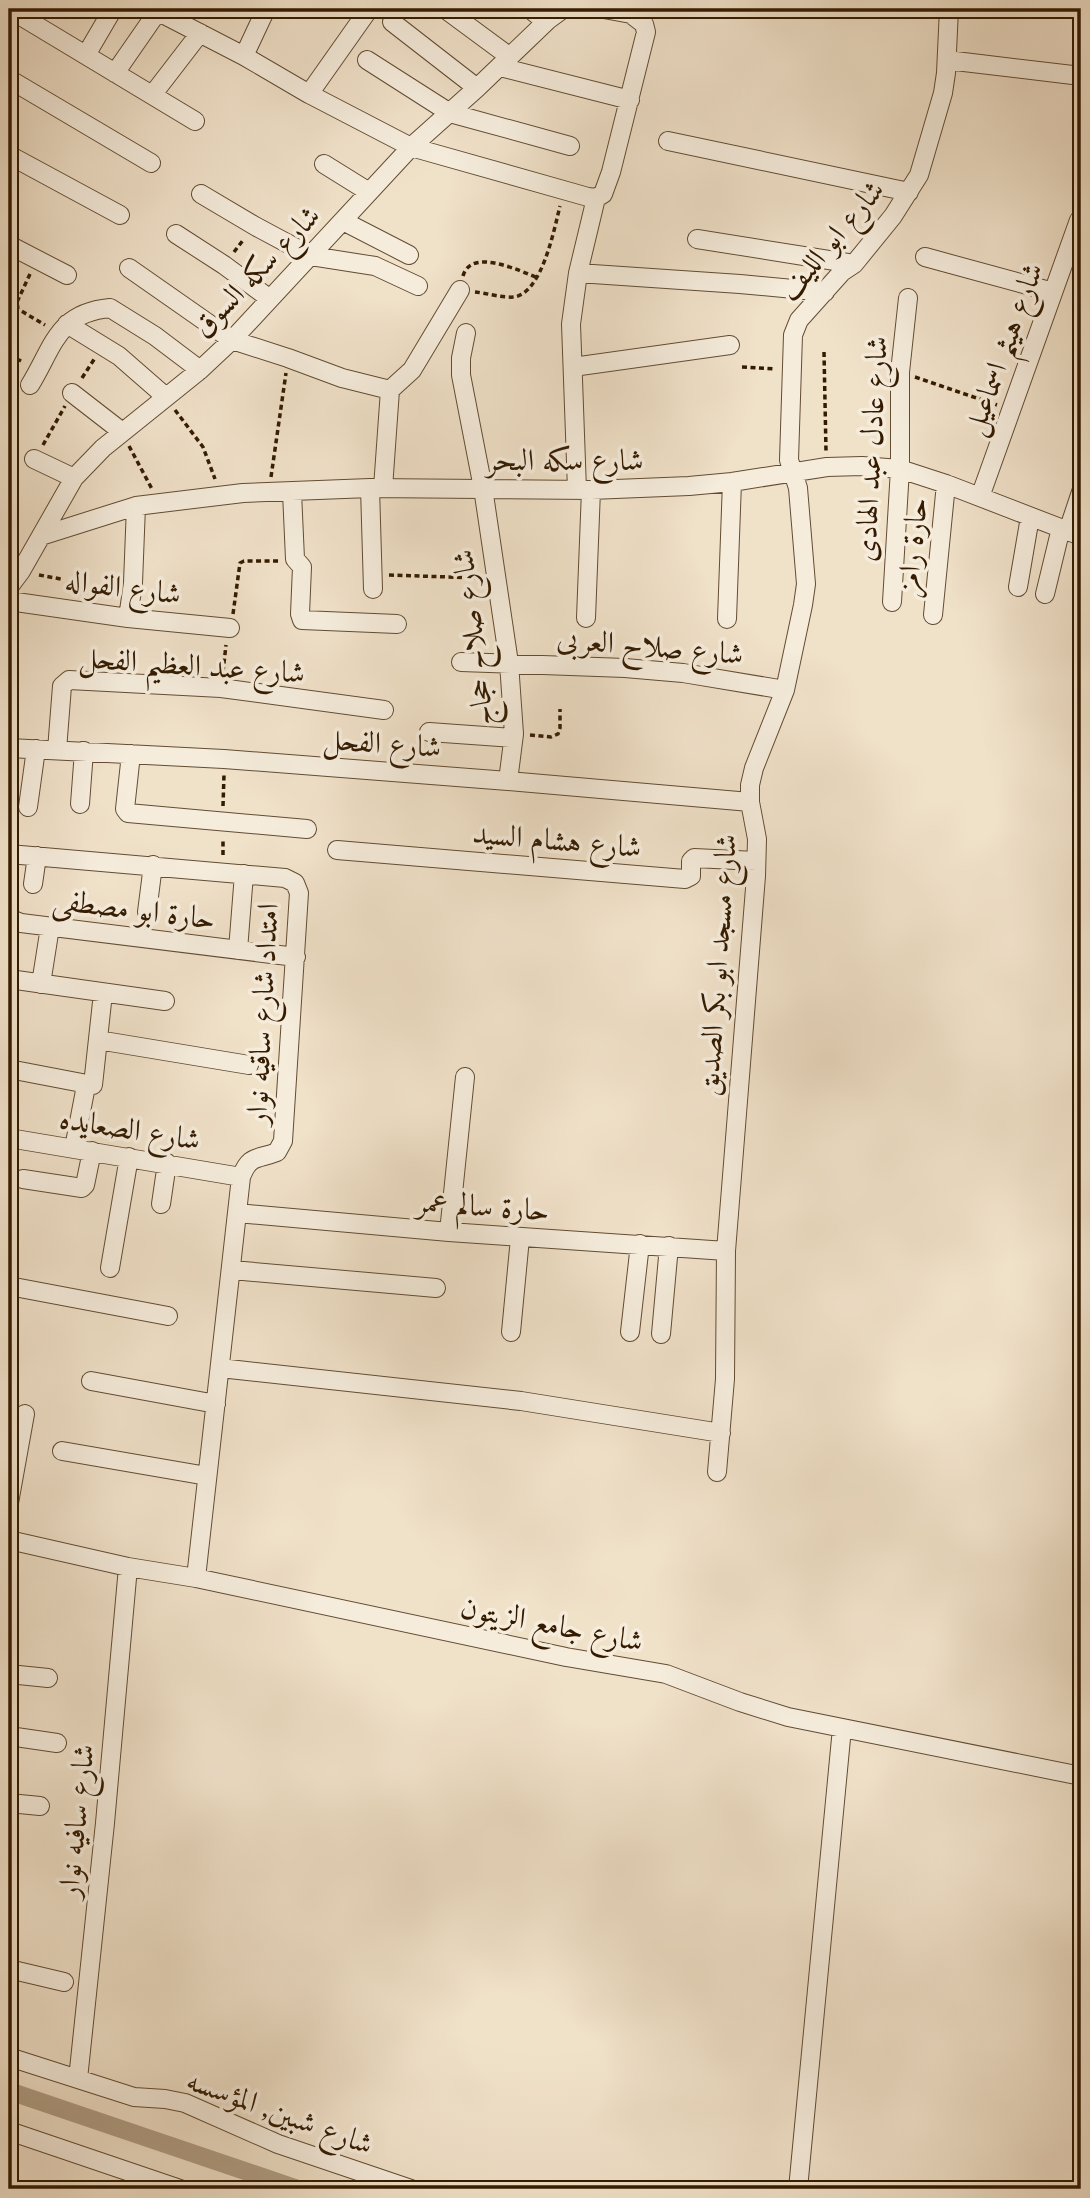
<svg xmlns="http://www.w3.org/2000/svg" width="1090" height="2198" font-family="Cardo,Amiri,serif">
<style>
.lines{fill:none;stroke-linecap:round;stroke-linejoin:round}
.canal{stroke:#b09e85;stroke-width:18}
.minor-casing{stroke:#634c32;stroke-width:20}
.path{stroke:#341b00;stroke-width:3.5;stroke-dasharray:5 3.5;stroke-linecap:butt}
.minor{stroke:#f5ecdc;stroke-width:18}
.labels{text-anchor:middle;stroke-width:7;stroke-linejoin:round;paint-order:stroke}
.street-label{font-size:30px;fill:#341b00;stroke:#f5ecdc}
</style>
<rect width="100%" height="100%" fill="#f0e1c9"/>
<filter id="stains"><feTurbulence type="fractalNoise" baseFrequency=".00286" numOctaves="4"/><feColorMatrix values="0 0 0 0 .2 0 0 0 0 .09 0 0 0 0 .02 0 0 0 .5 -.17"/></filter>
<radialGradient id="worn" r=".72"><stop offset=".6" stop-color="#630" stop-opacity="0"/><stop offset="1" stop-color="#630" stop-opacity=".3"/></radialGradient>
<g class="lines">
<path class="canal" d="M9,2091L298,2189"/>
<defs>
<path id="minor" d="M9,9L195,121
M153,9L244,56L309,94L411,147L588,197L596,198
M445,9L510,57
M530,9L546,22
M392,22L477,88
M86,55L113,9
M244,56L266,9
M367,60L450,113L570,146
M947,60L1081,76
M500,67L630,100
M115,73L158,11
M9,79L151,163
M153,94L200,33
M309,94L369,9
M668,141L909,192
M9,155L120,215
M324,164L369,192
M201,194L255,226L311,256L375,266L418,286
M343,221L409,255
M176,234L224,265L270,299
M697,239L854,264
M9,245L67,275
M925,257L1053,292
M129,268L232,340L288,358L342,378L390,390
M578,273L740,284L825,292
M67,324L119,356L166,397
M466,333L461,358V375L483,488L509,663L514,734L508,781
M573,367L730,345
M30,385C54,346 57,313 110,308L155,336L200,370
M72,393L121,431
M34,459L74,478
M370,488L373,589
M383,488L390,390L412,370L460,290
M577,490L571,324L578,273L596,198L603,194L611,172L646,32L644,24L631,14L604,9
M292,492L295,559L302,567L300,614L302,620L397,624
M980,497L1079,220
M1068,531L1081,492
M41,536L136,506L243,493L370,488L591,490L689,486L732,482L827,467L862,466L900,469L946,484L1081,536
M9,587L21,571L74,478L103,448L200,370L232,340L411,147L477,88L548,20L563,9
M1018,587L1030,517
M1045,594L1061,528
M9,601L128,618L230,628
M892,602L900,469V372L908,298
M933,615L946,484
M128,618L133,583L136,506
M586,618L591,490
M727,619L732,482
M461,662L625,668L683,673L785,690
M429,732L513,738
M9,748L224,759L508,781L750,802
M57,750L62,686L69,680L221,688L384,710
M131,754L125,809L128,813L307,829
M80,804L84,751
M28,807L36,749
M337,850L685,879L691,876V861L694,858L756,861
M9,854L285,878L295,883L299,893L283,1141L277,1152C257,1160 250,1154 241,1177L196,1578
M33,884L37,856
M147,912L153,865
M9,918L21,923L296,957
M238,950L244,874
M9,979L165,1001
M41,984L50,927
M98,1040L249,1065
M9,1069L82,1083L85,1091L74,1148
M93,1085L103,993
M9,1138L241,1177
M23,1179L82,1188L85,1185L92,1151
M161,1204L167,1163
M237,1213L449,1232L726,1251
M449,1232L465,1077
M110,1268L129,1157
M232,1270L436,1288
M9,1286L168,1316
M511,1332L520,1238
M630,1332L640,1244
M661,1334L669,1246
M220,1368L521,1401L721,1433
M91,1381L216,1404
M62,1451L207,1476
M717,1472L725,1379L726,1251L756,876L757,839L750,802V785L754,768L785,690L803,605L806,584L798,488L789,460L793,335L799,320L842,272L854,264L893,216L919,175L943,93L946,73L949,9
M9,1503L25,1414
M9,1540L128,1567L196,1578L566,1657L666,1674L740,1702L788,1717L1081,1776
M9,1674L48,1678
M9,1736L57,1743
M9,1803L40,1806
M9,1969L64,1982
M9,2057L134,2097L165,2099L185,2103L278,2144L411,2189
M78,2079L105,1823L128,1567
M9,2131L180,2189
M798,2189L842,1728"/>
</defs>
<use href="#minor" class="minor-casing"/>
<path class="path" d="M234,252L244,239
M30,274L17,302L18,309L45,325
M463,276C471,247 520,271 538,278
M475,292C486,293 502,298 514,297C542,293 554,230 560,206
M824,352L826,451
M9,355L23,362
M742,367L775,369
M915,377L997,405
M82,378L95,358
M175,410L203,447L215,479
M43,445L65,406
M129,446L152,489
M271,477L286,373
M39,575L61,579
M389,575L479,578
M233,614L240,563L244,561H279
M223,672L226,645
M530,735L551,737L558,734L560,728V709
M223,806L224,775
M223,855V838"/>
<use href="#minor" class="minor"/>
</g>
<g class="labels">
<g class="street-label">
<text transform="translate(831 240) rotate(-50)" y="10">شارع ابو الليف</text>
<text transform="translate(256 271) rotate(-46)" y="10">شارع سكه السوق</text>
<text transform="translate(1003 349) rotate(-70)" y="10">شارع هيثم اسماعيل</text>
<text transform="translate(871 449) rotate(-87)" y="10">شارع عادل عبد الهادى</text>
<text x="565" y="470">شارع سكه البحر</text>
<text transform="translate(912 547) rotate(-84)" y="10">حارة رامز</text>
<text transform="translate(123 587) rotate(7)" y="10">شارع الفواله</text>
<text transform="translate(473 638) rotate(-97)" y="10">شارع صلاح حجاج</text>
<text transform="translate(650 646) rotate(5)" y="10">شارع صلاح العربى</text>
<text transform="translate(192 665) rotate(4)" y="10">شارع عبد العظيم الفحل</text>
<text transform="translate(382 743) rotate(4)" y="10">شارع الفحل</text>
<text transform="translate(557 840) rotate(5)" y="10">شارع هشام السيد</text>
<text transform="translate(134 909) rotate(7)" y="10">حارة ابو مصطفى</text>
<text transform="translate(717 965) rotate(-86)" y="10">شارع مسجد ابو بكر الصديق</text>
<text transform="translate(262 1014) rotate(-87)" y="10">امتداد شارع ساقيه نوار</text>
<text transform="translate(130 1129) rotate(9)" y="10">شارع الصعايده</text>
<text transform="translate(483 1206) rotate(4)" y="10">حارة سالم عمر</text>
<text transform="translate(552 1624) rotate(11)" y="10">شارع جامع الزيتون</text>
<text transform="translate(76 1821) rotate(-84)" y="10">شارع سافيه نوار</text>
<text transform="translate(280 2112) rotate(20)" y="10">شارع شبين, المؤسسه</text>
</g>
</g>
<rect width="1090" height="2198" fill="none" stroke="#f0e1c9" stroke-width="35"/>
<rect x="10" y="10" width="1069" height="2177" fill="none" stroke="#341b00" stroke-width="3.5"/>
<rect x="18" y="18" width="1055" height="2163" fill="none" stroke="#341b00" stroke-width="2"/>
<rect width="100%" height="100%" filter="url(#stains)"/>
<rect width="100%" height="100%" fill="url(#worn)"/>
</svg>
